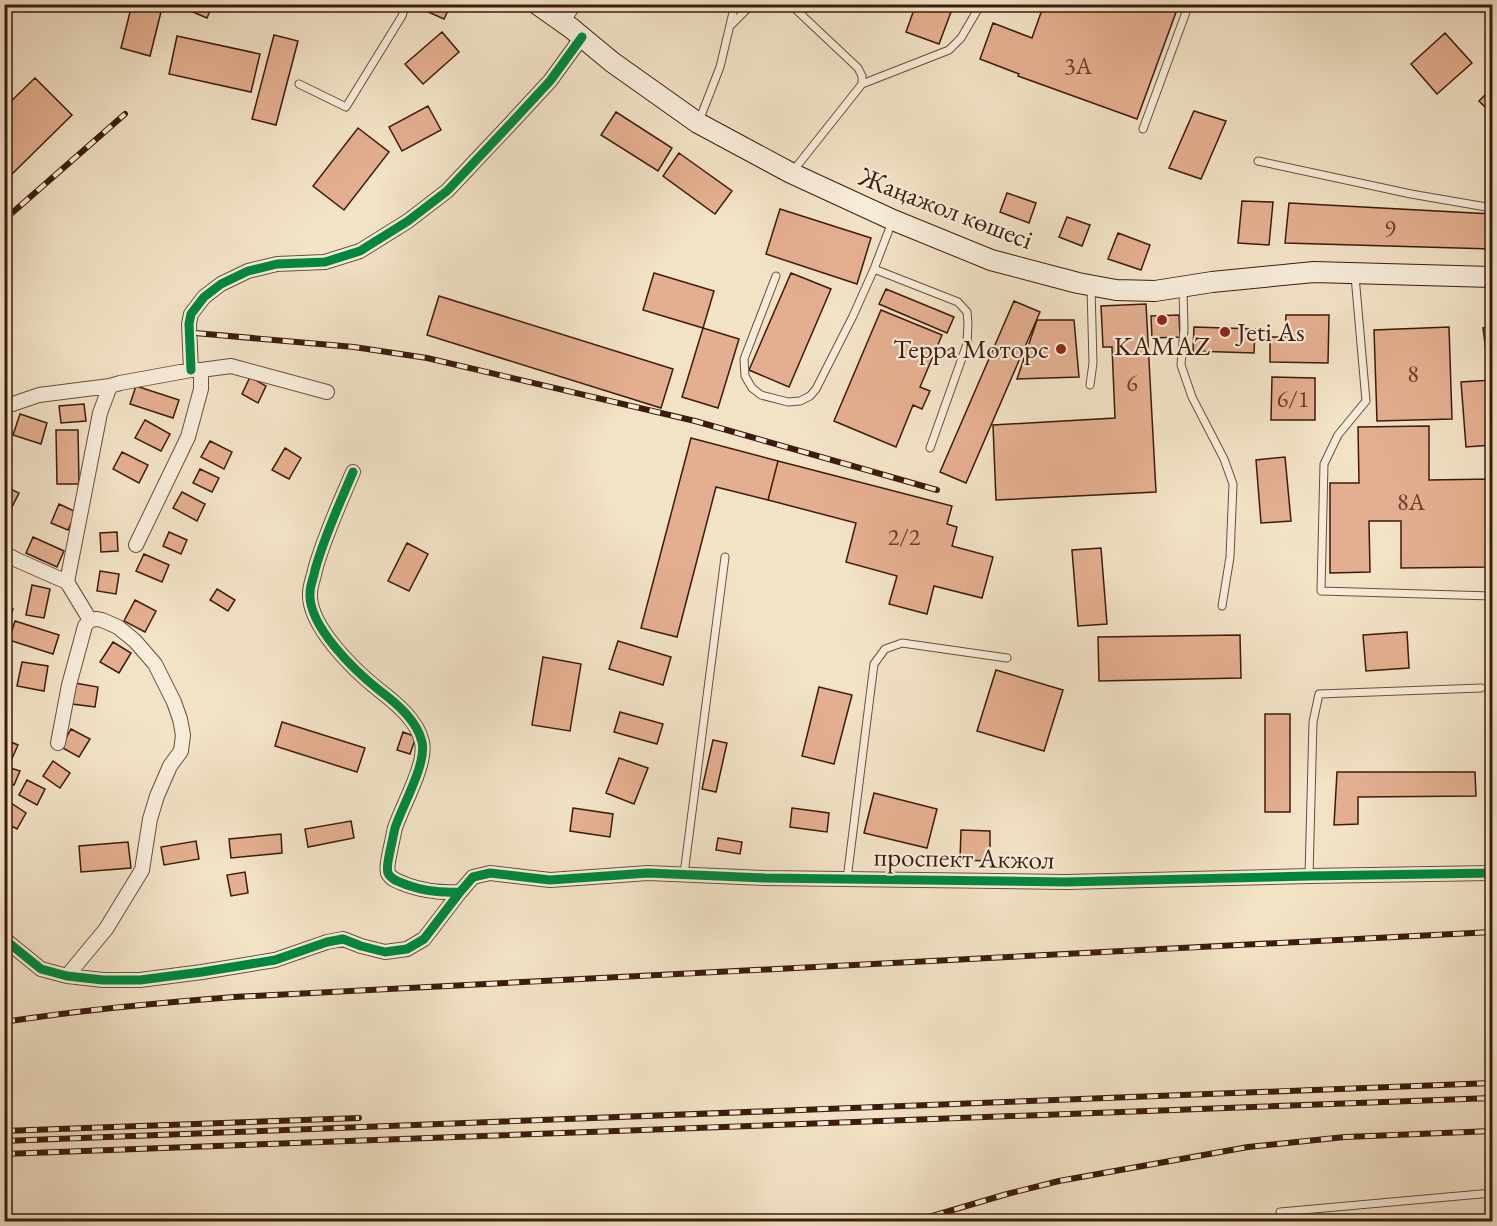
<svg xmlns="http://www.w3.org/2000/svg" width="1497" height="1226" font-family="'EB Garamond',serif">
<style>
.building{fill:#e4af90;stroke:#3d1b0c;stroke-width:1.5}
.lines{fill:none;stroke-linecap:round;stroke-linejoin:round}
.lane-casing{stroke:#6a4d3a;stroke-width:9}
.street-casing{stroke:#6a4d3a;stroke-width:16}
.secondary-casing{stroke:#3d1b0c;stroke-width:22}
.lane{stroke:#f7ecda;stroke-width:7}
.street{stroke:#f7ecda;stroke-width:14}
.secondary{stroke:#f7ecda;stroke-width:20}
.rail-casing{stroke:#3d1b0c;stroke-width:6}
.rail{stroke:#f7ecda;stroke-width:4;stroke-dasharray:11;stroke-linecap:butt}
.cycleway-casing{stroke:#f7ecda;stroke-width:13}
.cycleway{stroke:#00873e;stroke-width:9}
.poi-dot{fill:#8f2418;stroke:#f7ecda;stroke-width:2}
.labels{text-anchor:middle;stroke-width:4.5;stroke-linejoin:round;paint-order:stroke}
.number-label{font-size:24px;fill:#67402d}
.street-label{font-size:27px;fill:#3d1b0c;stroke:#f7ecda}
.poi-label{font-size:27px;fill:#3d1b0c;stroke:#f7ecda;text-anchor:start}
</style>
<rect width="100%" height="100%" fill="#f2e2c6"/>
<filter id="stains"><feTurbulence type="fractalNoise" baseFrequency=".00333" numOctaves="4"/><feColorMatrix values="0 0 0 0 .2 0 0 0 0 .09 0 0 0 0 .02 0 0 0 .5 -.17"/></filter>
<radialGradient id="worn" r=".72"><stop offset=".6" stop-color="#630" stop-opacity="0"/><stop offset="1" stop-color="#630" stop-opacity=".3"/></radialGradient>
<path class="building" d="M132,4H163L150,56L121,48Z
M188,4H213L207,18L186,9Z
M421,4H451L444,19L419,8Z
M916,4H954L939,44L906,32Z
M1044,4H1179L1137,119L1018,76L1019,74L980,59L993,23L1032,38Z
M442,32L459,52L423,84L405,64Z
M1445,33L1472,63L1437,94L1411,64Z
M274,35L298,41L276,125L252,119Z
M177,36L260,54L251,92L169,74Z
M35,78L72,115L11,175L4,169V108Z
M1492,88V114L1479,101Z
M428,106L441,130L402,151L389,127Z
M1194,111L1226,121L1201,179L1169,168Z
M616,112L672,148L658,171L601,135Z
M358,128L389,152L344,210L313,186Z
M679,153L732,191L715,214L663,176Z
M1007,193L1036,203L1029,223L1000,212Z
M1242,201L1273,202L1269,245L1238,243Z
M1289,203L1492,214V249L1285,243Z
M780,209L871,238L857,284L766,254Z
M1067,217L1090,225L1082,246L1059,237Z
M1118,233L1150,245L1141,270L1108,259Z
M654,273L714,291L703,328L643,310Z
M791,273L831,289L789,387L749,370Z
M886,289L954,317L947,333L879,304Z
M439,296L673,369L661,408L427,335Z
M1014,301L1040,312L966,483L940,472Z
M1146,304L1156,492L996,500L993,425L1115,418L1112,347H1103L1101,306Z
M881,310L942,335L920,387L930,391L922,409L913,405L896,447L834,421Z
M1179,315L1180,337L1152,338L1151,316Z
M1286,315H1329L1328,363L1270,362V337H1285Z
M1037,320H1074L1079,377L1017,379Z
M1194,327L1255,329L1254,353L1193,351Z
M1449,327L1452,419L1377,421L1374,330Z
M1492,327V365L1488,366L1483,328Z
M703,328L739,339L718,408L682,397Z
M250,377L266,386L258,403L242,394Z
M1272,377L1315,378V420H1271Z
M1492,380V445L1466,447L1461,382Z
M136,386L179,400L173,418L130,404Z
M84,404L86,421L61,423L59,406Z
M20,414L47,423L41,444L13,435Z
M145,420L170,434L161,451L135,438Z
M1429,426V480L1492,479V567L1401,568V521H1369L1370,572L1330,573V483H1359L1358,427Z
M56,430H78L79,484H57Z
M691,438L778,461L768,500L716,487L677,637L641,628Z
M210,441L232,452L224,469L201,457Z
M285,448L301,458L289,479L272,470Z
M122,452L148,465L139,483L113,469Z
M1285,457L1291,521L1261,523L1256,460Z
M778,461L952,506L947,524L957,527L952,546L993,557L982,598L934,586L927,614L889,604L897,576L846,562L856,523L768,500Z
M200,469L219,478L212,492L193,483Z
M4,486L19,493L8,515L4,513Z
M182,492L205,504L197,521L173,508Z
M59,504L76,512L68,530L51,523Z
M117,532L118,551L101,552L100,533Z
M169,532L187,540L181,554L163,546Z
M33,537L64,551L57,567L26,553Z
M407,543L428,554L409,591L388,581Z
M1101,548L1107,624L1078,626L1072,550Z
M144,554L169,565L162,582L136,571Z
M100,571L119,574L116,594L97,591Z
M32,585L50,589L44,618L26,615Z
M217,589L235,600L228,611L210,600Z
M135,600L156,611L145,632L124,621Z
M4,606L13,609L8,624L4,623Z
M15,621L59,635L53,654L9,640Z
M1407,632L1409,668L1366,671L1363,635Z
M1240,635L1241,678L1099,681L1098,637Z
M618,641L671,657L663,685L609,669Z
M113,642L131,653L119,673L100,662Z
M543,657L581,664L570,731L532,725Z
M22,662L48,666L44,691L17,686Z
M996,670L1063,690L1044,751L977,731Z
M75,683L98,687L95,707L72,704Z
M819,687L852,695L834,764L802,756Z
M620,712L663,724L657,744L614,732Z
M1265,714H1290V812H1265Z
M282,722L365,748L357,772L275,746Z
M71,729L90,739L79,757L61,747Z
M403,732L416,737L410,754L397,750Z
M4,739L18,745L10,763L4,760Z
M713,740L727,743L716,792L702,789Z
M619,758L648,768L634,804L606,793Z
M53,761L70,773L60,788L43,776Z
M4,766L20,771L14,785L4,781Z
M1337,772H1475L1476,796L1358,797V824L1334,825Z
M27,780L45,789L37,805L19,795Z
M874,793L937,809L927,848L864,833Z
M8,801L26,813L17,829L4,822V806Z
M573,808L613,814L610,837L570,831Z
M792,808L829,813L827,832L790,827Z
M351,821L354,838L308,847L305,829Z
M961,830L990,831V861L960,860Z
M281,834L282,853L231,858L229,839Z
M718,838L742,842L740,854L716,850Z
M196,841L199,859L164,865L161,847Z
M128,842L131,868L81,872L79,846Z
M245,872L248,893L231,896L227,875Z
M1492,1214V1222H1394Z"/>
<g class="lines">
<defs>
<path id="lane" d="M790,4L858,68L862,76V84L793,171
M730,26L752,4
M299,84L346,107L402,16L406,4
M862,84L949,50L961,38L981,4
M699,121L720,67L735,4
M1143,129L1189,4
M1258,161L1411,194L1492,208
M874,269L958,302L967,312L968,323L967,344L930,448
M776,276L744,359L745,376L752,388L761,395L788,402L800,401L810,396L816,389L853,316L874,269L892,222
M1355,276L1366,401L1338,435L1324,464L1321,591L1492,596
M1183,289L1184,329L1181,365L1192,397L1224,459L1233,484L1230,557L1222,606
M1090,385L1093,363L1091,288
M684,874L725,557
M1309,876L1313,722L1319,694L1481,688
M847,879L874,664L885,649L902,643L1007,658
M1280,1212L1492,1193"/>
<path id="street" d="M562,22L574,4
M191,370L189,324L191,314L204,297L221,284L248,271L277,264L325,262L360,251L408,221L447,191L513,121L550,81L582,37
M4,407L39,395L110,386L120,383L191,370H201L231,366L327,392
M353,472C339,505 324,537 315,570C314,577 310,585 310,593C308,626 355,671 379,690C396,703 417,720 422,742C427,764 402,806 395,828C393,836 392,843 390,851C389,858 386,866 388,873C391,880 400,882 407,885C424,891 442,893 460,892L473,877L490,873L550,880L648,873L765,878L1066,882L1309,876L1492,873
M136,545L188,437L201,389V370
M4,553L17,560L67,582L90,620L85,626L69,685L58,743
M67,582L100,413L110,386
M4,939L41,969L67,976L103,980H140L202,972L275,960L327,942L343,939L361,946L385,952L407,949L424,939L460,892
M67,976L106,929L142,870L150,819L157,796L170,766L181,751L183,735L180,719L174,702L155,664L135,641L118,627L102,620L97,619L90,620"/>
<path id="secondary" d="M537,4L571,28L612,62L698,123L791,173L893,220L991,260L1078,283L1116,290L1155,291L1212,282L1314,272L1492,277"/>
</defs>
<use href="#lane" class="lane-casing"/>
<use href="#street" class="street-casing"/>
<use href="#secondary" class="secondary-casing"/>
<use href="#lane" class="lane"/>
<use href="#street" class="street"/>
<use href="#secondary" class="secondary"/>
<defs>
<path id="rail" d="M4,220L125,114
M195,333L354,347L427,358L695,421L937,490
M4,1022C81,1010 156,1003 234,997L1492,932
M4,1131L359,1118
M4,1141L1492,1083
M4,1154L1492,1098
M912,1222L1007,1194L1059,1181L1248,1147L1345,1137L1492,1131"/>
</defs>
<use href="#rail" class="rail-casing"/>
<use href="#rail" class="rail"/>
<defs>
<path id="cycleway" d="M191,370L189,324L191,314L204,297L221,284L248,271L277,264L325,262L360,251L408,221L447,191L513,121L550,81L582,37
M353,472C339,505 324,537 315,570C314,577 310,585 310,593C308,626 355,671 379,690C396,703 417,720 422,742C427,764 402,806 395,828C393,836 392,843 390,851C389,858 386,866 388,873C391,880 400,882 407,885C424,891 442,893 460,892L473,877L490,873L550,880L648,873L765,878L1066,882L1309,876L1492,873
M4,939L41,969L67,976L103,980H140L202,972L275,960L327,942L343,939L361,946L385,952L407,949L424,939L460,892"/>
</defs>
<use href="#cycleway" class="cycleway-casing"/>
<use href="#cycleway" class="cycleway"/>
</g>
<g class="poi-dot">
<circle cx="1162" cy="320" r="6"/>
<circle cx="1225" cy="332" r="6"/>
<circle cx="1061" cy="349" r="6"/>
</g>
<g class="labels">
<g class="number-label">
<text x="1078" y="74">3А</text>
<text x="1390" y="237">9</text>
<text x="1413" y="382">8</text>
<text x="1132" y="391">6</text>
<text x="1293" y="407">6/1</text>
<text x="1411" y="510">8А</text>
<text x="904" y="545">2/2</text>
</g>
<g class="street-label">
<text transform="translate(946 208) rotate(21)" y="9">Жаңажол көшесі</text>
<text transform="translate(964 858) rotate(1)" y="9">проспект Акжол</text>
</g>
<g class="poi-label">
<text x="1237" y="341">Jeti As</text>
<text x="1162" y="355" text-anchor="middle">KAMAZ</text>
<text x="1049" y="358" text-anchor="end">Терра Моторс</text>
</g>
</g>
<rect width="1497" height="1226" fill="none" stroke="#f2e2c6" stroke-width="24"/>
<rect x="6" y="6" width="1485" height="1214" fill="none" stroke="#3d1b0c" stroke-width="3"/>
<rect x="12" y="12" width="1473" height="1202" fill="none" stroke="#3d1b0c" stroke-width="1.5"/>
<rect width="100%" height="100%" filter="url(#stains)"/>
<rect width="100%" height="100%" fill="url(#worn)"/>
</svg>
